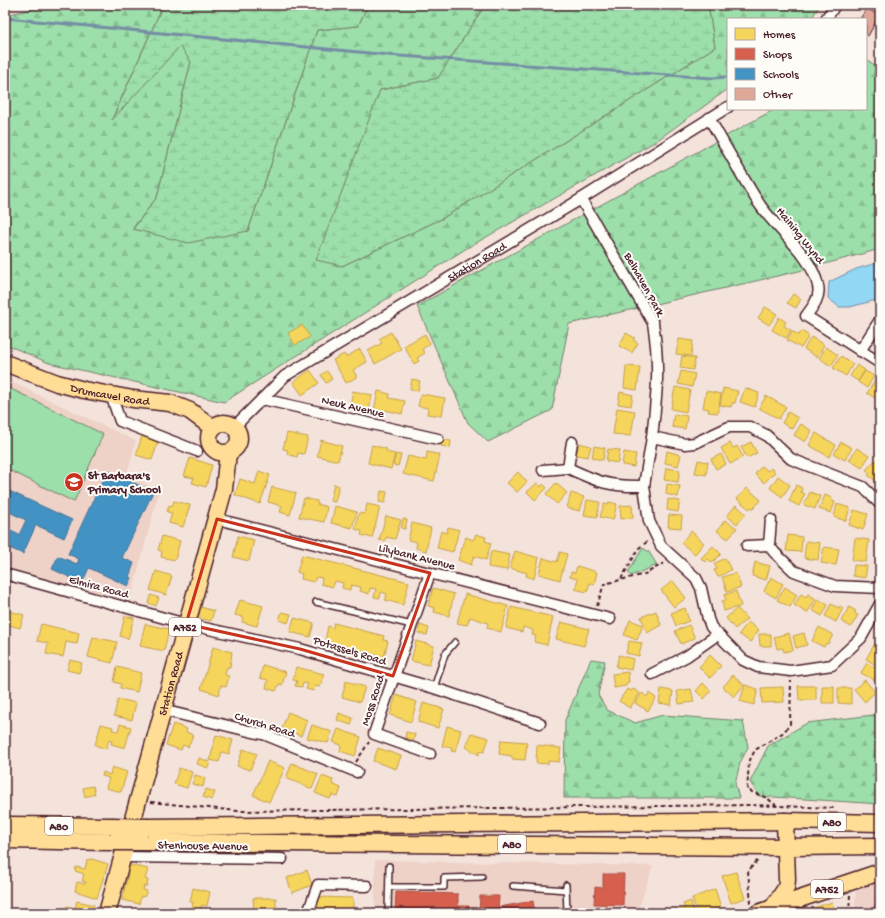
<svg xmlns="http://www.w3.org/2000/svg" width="885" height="918" font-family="'Gochi Hand',sans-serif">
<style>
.built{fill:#eed1c7}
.forest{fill:url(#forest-firs);stroke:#737f6a}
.wetland{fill:url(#wetland-marsh);stroke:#737f6a}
.park{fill:#9cdfaa;stroke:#737f6a}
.water{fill:#92d7f4;stroke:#758da4}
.homes{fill:#f6d55c;stroke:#c29e4d}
.shops{fill:#d6604d;stroke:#ac4c43}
.schools{fill:#4393c3;stroke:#457095}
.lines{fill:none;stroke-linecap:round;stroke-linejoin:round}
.stream{stroke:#758da4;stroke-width:3}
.building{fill:#e0a899;stroke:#4a1f2b}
.lane-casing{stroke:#4a1f2b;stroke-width:8}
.street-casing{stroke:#4a1f2b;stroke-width:13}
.primary-casing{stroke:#4a1f2b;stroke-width:19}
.path{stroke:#4a1f2b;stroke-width:2;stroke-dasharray:4 3;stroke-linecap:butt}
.lane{stroke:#fdfcf7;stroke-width:5}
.street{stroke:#fdfcf7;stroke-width:10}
.primary{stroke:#ffdd96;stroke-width:16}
.primary-bridge-casing{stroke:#4a1f2b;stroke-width:19;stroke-linecap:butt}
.primary-bridge{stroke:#ffdd96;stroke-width:16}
.marked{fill:none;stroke:#c8321e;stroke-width:3;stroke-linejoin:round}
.labels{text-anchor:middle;stroke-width:4;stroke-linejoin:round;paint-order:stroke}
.shield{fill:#fdfcf7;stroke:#806168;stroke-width:1}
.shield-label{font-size:11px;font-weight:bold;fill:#4a1f2b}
.street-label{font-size:12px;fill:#4a1f2b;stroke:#fdfcf7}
.poi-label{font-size:12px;font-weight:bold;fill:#4a1f2b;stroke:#fdfcf7;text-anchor:start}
</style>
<defs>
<pattern id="forest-firs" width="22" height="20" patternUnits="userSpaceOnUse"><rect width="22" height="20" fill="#9cdfaa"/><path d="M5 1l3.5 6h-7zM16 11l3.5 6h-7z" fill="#88bf92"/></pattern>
<pattern id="wetland-marsh" width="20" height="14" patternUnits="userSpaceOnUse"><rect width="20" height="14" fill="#9cdfaa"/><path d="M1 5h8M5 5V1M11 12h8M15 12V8" fill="none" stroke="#88bf92"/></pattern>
</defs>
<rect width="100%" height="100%" fill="#f4e3db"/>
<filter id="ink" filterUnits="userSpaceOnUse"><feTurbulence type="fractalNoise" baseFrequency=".025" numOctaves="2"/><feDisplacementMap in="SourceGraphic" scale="8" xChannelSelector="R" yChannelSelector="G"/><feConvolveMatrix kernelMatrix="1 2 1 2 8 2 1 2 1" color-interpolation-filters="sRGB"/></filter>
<g filter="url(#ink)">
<path class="built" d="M5,379L136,441L127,474L159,491L130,601L5,567Z
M375,860L499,863L653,866L637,913H375Z
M880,881V913H855L856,890Z"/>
<path class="forest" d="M52,5H163L112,119L180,45L191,62L157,197L133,228L248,231L317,30L358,26L368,5H485L438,78L380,90L342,266L443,218L715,47L708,5H820L811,19H728V89L656,141L467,248L224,402L49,363L5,344V15Z
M866,59L880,69V249L799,271L569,324L552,410L488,442L468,423L417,306L775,109H866Z
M591,659L605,661L598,695L607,710L635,723L663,715L743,721L748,747L740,763L735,784L739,798H564L565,720Z
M880,703V804L759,796L750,782L768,746L807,723L873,715Z"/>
<path class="wetland" d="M163,5H368L358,26L317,30L248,231L188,243L133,229L157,197L191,62L180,46L112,120Z
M485,5H708L715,47L443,218L342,266L316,260L380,90L438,78Z"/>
<path class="park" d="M5,386L103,434L74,502L5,468Z
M643,548L649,552L657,565L631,576L628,572Z"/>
<path class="water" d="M880,262V299L850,307H839L828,298L829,282L856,269Z"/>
<path class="homes" d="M793,294L801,299L796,308L787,303Z
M765,307L777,314L769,325L758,318Z
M779,317L786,322L784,326L791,330L786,338L772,330Z
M302,325L310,337L295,345L288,333Z
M792,331L799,335L802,331L809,336L801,348L787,340Z
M391,332L401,349L375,364L368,351L382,343L379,339Z
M626,333L635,338L633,340L638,343L632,353L619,346Z
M425,334L430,344L422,349L425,353L417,358L419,361L414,364L404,346Z
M811,337L824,345L817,357L804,349Z
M679,339L693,341L691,356L676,354Z
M826,347L838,355L831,366L819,358Z
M360,349L367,362L353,370L357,377L346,383L333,360L344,354L346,357Z
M682,356L695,358L693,370L680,368Z
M841,356L853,364L846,376L833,368Z
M857,365L865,370L858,381L850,376Z
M626,366L640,367L637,390L624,388Z
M310,370L319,383L302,395L293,382Z
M327,371L332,379L326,383L321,375Z
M681,371L695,374L692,387L678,384Z
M865,371L874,376L867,388L858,382Z
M412,379L420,381L418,391L410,389Z
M875,381L880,384L878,400L867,393Z
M675,387L690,390L686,412L671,409Z
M723,388L738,391L735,403H732L731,407L720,405Z
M745,388L759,393L755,407L740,402Z
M353,391L372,395L369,411L358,409L359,406L350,405Z
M378,391L390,394L389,398L405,401L402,414L385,410V413L374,411Z
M706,391L721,394L718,413L708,412L709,409L703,408Z
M620,392L633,395L631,406L618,404Z
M421,394L445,398L442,416L427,414L428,408L418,406Z
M766,396L786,407L779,419L759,408Z
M617,408L635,411L631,436L613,434Z
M788,412L798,418L792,429L782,423Z
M674,414L687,416L685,429L672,427Z
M801,424L812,431L805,442L794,435Z
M287,433L308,437L304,454L298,453L297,457L287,454L288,450L283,449Z
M816,433L836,445L829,457L809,445Z
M142,436L158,442L152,460L136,455Z
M442,439L451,441L450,448L441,446Z
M321,440L342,446L338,461L317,456Z
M751,442L757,453L747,458L741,447Z
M841,442L852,448L845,460L834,454Z
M579,443L591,446L588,457L576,455Z
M730,443L733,448L737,446L743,457L730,464L721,448Z
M372,445L387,449L386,452L395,454L391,469L368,463Z
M594,446L605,448L603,460L592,458Z
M857,448L869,456L862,468L849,460Z
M608,449L620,450L618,463L606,461Z
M667,451L681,455L678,466L665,463Z
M427,452L440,455L434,481L403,474L408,456L426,460Z
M624,452L636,454L634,467L622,465Z
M396,454L401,455L398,466L393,465Z
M721,454L726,464L716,469L711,459Z
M190,458L212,465L206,487L192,483L194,478L184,476Z
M698,460L708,462L706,475L695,473Z
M875,460L880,464V476L876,481L868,475L870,473L866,470Z
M762,466L768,471L771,468L775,472L764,483L755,474Z
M666,468L680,470L678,482L664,480Z
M259,471L270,475L260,504L235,495L240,479L255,484Z
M518,472L527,482L517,492L507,483Z
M778,476L790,485L782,497L770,488Z
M537,483L541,487L543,484L547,488L535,500L527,492Z
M556,483L567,493L557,504L546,494Z
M334,484L339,486L335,502L330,501Z
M667,484L680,486L678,497L666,494Z
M796,485L802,488L801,492L805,494L799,506L789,501Z
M272,487L296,493L290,515L280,512L282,506L268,502Z
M747,488L761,500L753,509L751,507L749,509L737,499Z
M381,491L387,492L385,503L379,502Z
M810,492L820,496L815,509L804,505Z
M571,493L584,497L580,511L567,508Z
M825,495L832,498L831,500L835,502L831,513L819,509Z
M304,498L317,501V504L327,507L324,522L299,517Z
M668,499L680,501L678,512L667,510Z
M587,500L600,502L597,517L584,515Z
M174,501L190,505L183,527L169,523L172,513L167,512L169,505L172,506Z
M609,502L617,504L613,520L600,517L604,504L608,505Z
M367,504L380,507L372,538L361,535L362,531L355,529L359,513L365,514Z
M837,504L850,508L846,521L834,517Z
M632,505L633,518L621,519L620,506Z
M736,505L746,514L737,524L727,516Z
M335,506L357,512L352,528L331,523Z
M854,510L868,514L863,530L849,525Z
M669,515L682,516L681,528L668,527Z
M386,516L401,520L395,539L386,537L385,541L379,540Z
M403,519L407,520L405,529L401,528Z
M725,520L737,528L728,539L717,531Z
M412,523L431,528L426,551L416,548L417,542L408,540Z
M448,527L459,530L453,552L437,548L441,531L447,533Z
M691,531L704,543L695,554L681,543Z
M476,534L486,537L485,541L491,543L486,560L474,556L471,565L458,560L466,537L473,540Z
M788,535L802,537L801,552L786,551Z
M162,536L180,541L175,560L161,557L162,551L158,550Z
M238,536L254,540L249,561L233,557Z
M855,538L869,540L866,562L852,560Z
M806,541L820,543L818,560L804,558Z
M713,546L721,554L712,563L708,559L705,562L701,558Z
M824,547L839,549L836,565L821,563Z
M491,551L510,555L507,570L488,567Z
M515,551L539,558L534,579L526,576L527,573L510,568Z
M560,552L567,554L560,580L539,574L543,558L557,562Z
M302,555L409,582L403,605L385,600L387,594L381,592L380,598L374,597L376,589L370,588L369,594L360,591L361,587L351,585L350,590L342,588L343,583L335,581L333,587L321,584L322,578L316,577L314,582L301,579L302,574L297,572Z
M725,558L731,570L718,577L714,570L717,569L714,564Z
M755,562L770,566L766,580L752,576Z
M854,565L867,566L865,578L853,576Z
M577,566L597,572L594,585L590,583L587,592L575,589L578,579L570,577L571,572L575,573Z
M156,571L172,576L166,595L150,590Z
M736,573L741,587L727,592L722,577Z
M771,577L783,584L776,598L764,591Z
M673,581L686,598L674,607L661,590Z
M785,587L797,595L790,607L777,600Z
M433,588L454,594L449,616L434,612L435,608L428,606Z
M736,591L741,606L724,611L722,601L726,600L724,595Z
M465,594L508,606L501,632L487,628L488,623L470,617L467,625L457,623Z
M801,594L806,597L808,594L816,599L807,613L794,605Z
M151,595L159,598L156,606L148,603Z
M818,599L828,605L822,616L812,610Z
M240,600L263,606L257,626L242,622L243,617L235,615Z
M831,604L839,608L840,606L843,608L836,622L825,616Z
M201,607L214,611L211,621L198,618Z
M511,607L553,617L547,645L534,642L536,636L532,635L533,630L523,627L522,632L506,628Z
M849,607L856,611L854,613L858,615L851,627L841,621Z
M685,608L689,621L676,626L671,613Z
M737,608L747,619L735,629L726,618Z
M5,610L24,615L20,628L5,624Z
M656,611L661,625L647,633L641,617Z
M282,612L291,614L288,623L279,620Z
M125,616L134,618L128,639L120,636Z
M294,618L314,623L310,637L290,632Z
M630,620L643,625L637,640L624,635Z
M561,622L589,629L584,646L556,639Z
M748,622L759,630L750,642L739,634Z
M334,623L384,636L383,640L388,641L384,657L325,641L328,626L333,628Z
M41,624L79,633L77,644L66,642L63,657L46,654L48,643L37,641Z
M145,624L169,629L164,651L140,646Z
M420,625L429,628L427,635L418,633Z
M689,625L695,638L681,644L675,631Z
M819,627L833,635L828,644L826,643L824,647L812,641Z
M789,633L793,650L784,652L783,648L777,649L774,637Z
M804,633L807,645L796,648L793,636Z
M759,634H771V646H760Z
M93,637L117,642L112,663L88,657Z
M877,640L880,642L879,667L866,659Z
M416,641L434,646L429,665L411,661Z
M629,641L642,643L639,656L626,653Z
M213,647L232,652L230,667H227L225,675L229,676L226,687L221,685L219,695L201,689Z
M619,655L633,659L631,670L616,667Z
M710,655L721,666L710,678L699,667Z
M70,660L82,663L79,673L67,670Z
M867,663L879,670L874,680L861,673Z
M263,665L286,672L282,685L279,684L276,691L266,688L268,680L260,678Z
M117,667L141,673L137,692L120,688L121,684L114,682Z
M296,667L324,674L320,687L315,686L314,691L306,689L308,684L303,683L302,687L295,686L297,681L293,680Z
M628,672L629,682L626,683V686L614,688L612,674Z
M733,675L744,685L734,697L723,687Z
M865,680L875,692L865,702L854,689Z
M346,681L365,687L360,702L342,697Z
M703,683L711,691L704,699L696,691Z
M745,685L758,689L754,705L740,701Z
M798,686H816V700H799Z
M822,686H834V703H822Z
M783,687L784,702L762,703L761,688Z
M838,688H851V704L838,703Z
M627,689L631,691L633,689L640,693L630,708L619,701Z
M661,689L673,691L671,705L659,703Z
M691,689L694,702L679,704L677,691Z
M642,693L647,697L649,693L656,698L648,711L635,703Z
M396,695L417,702L411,722L390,715Z
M118,699L136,703L132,720L114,716Z
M423,703L444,709L438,728L418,722Z
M288,712L307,720L301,736L282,728Z
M339,713L353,718L351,725L337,720Z
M101,724L113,727L112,730L118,731L120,724L131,727L125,748L111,744L112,741L109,740L106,749L95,745Z
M173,724L187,729L186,732L193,735L188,747L183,745L181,750L166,745Z
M312,725L332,732L328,743L307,738Z
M447,726L461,730L455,752L451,751L452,748L442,746Z
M338,729L361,737L355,756L340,751L341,745L333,742Z
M406,732L415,734L414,740L405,738Z
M471,733L489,738L484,752L479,751V755L466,747Z
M216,735L233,740L229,754L222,752L219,762L210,760Z
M501,740L527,742L525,760L512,759V756L499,754Z
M537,745L561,748L559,762L548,761V764L536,763Z
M378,748L401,756L396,769L373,761Z
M243,749L257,754L250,770L237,766Z
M199,758L210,762L208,768L197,764Z
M268,761L285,768L269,802L253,795Z
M292,763L318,774L312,789L286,778Z
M112,767L127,772L121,792L106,788L109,778L102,776L103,772L110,775Z
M179,768L192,772L187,788L174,784Z
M195,775L205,778L203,787L192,784Z
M322,776L333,780L332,784L341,788L338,797L332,795L330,799L315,793Z
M93,786L95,794L85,797L83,788Z
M206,789L215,792L212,800L203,797Z
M92,859L108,864L97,898L75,891L77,882L85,884L86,882L82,881L84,874L75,871L76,867L85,869L87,860Z
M130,865L148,869L145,879L148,880L147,886H144L143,890L147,891L144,897L141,896L139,904L122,900Z
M307,870L312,885L292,893L287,878Z
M736,872L745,898L731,903L722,876Z
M193,888L210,892L207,906L202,905L200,911L192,909L193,902H190Z
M715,889L721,907L704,913H697L692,898Z
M318,897L353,898V913H318Z
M253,898H276V913H254Z
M77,901L94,905L92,913H66L64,911L67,906L75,908Z
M691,901L694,913H676L675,911L685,908L683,904Z
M832,902L835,913H808L807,910Z"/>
<path class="shops" d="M603,874H624L623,905L594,904L595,887L603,888Z
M396,892L458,894V906H469V913H395Z
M877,893H880V913H874Z
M480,896H499L498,913H479Z
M533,901L535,913H500L499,907Z"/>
<path class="schools" d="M107,470L153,492L122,558L134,563L129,577L132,578L128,586L89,568L82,583L52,569L58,556L77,564L79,559L68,554Z
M5,489L72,520L64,538L36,525L23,554L5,546V528L19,535L26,520L5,510Z"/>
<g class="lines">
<path class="stream" d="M5,18L400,56L712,78L728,77"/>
</g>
<path class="building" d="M867,8L879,16L868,36L866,35V19H860Z"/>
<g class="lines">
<defs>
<path id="lane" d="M316,602L412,625
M434,688L445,654L455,642
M566,885L567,913
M513,886L566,890
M389,887H444V878L482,877
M388,913L389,866"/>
<g id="street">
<path d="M826,19L835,5"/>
<path d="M709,118C726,147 742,177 760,205C778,231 812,255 818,286C821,297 812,308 806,316L880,363"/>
<path d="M581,199L653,323C660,365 657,395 652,437"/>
<path d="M860,351L880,320"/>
<path d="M111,395L120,421L197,451"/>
<path d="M262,399L438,439"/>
<path id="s1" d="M235,426L285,376L581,199L728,107"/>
<path d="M572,442L568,468C598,482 610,487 644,486"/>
<path d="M543,470L568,468"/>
<path d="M880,504L863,487L791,459L766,435L750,427H729L695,443L685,444L652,437L644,486L649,521L661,546L696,578L701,588L708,619L711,627L743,660L758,667L791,671L832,665L861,638L880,604"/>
<path d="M217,519L610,619"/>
<path d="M771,520L769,545L774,552L794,571L835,586L880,588"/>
<path d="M747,546L769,545"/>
<path d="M430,573L374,734L430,754"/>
<path d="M5,574L186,624L300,649L434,688L540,723"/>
<path d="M652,674L687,656L717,635"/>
<path d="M162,710L266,735L357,772"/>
<path d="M123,857L282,859"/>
<path d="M308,913L318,885L367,886"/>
</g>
<g id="primary">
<path id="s2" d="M5,363L57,383L84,390L133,399L170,403L190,411L213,428"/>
<circle cx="224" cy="438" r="15"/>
<path d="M5,825L112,826"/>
<path d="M148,827L785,821L880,823"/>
<path d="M5,840L109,842"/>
<path d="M143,842L785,847L880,846"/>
<path d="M773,907L786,888L787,880L785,821"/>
<path id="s3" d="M107,913L224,489L228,453"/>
<path d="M758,913L880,872"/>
</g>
</defs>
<use href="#lane" class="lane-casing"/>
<use href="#street" class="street-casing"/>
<use href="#primary" class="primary-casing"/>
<path class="path" d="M621,579L639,548L648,541
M597,606L604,584L645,574L664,563
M356,762L369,742
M151,802L238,811L750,805L834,808
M777,806L767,798L747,790L749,762L755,750L784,732L790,724L791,681
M751,903L748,871L758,860
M849,913L850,895"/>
<use href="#lane" class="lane"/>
<use href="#street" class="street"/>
<use href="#primary" class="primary"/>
<defs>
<path id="primary-bridge" d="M112,826L148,827
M109,842H143"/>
</defs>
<use href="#primary-bridge" class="primary-bridge-casing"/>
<use href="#primary-bridge" class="primary-bridge"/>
</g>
</g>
<path class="marked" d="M217,519L430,573L393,676L300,649L186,624Z"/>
<defs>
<symbol id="school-disc" viewBox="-11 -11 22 22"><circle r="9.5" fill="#c8321e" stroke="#fdfcf7"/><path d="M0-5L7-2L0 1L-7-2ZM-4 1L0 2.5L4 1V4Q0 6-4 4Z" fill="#fff"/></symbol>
</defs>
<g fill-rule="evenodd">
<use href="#school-disc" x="63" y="471" width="22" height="22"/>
</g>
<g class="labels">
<g class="shield">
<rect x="169" y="618" width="32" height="18" rx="3"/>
<rect x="818" y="813" width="28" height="18" rx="3"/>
<rect x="45" y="817" width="28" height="18" rx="3"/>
<rect x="498" y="835" width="28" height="18" rx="3"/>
<rect x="811" y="880" width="32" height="18" rx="3"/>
</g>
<g class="shield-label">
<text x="185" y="631">A752</text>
<text x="832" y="826">A80</text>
<text x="59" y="830">A80</text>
<text x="512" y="848">A80</text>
<text x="827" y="893">A752</text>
</g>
<g class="street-label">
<text transform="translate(801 235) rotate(51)" y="4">Haining Wynd</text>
<text dy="4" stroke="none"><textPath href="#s1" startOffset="294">Station Road</textPath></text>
<text transform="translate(645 284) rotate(61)" y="4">Belhaven Park</text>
<text dy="4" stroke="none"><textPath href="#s2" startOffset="110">Drumcavel Road</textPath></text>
<text transform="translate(353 406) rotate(13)" y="4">Neuk Avenue</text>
<text transform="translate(417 556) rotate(14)" y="4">Lilybank Avenue</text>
<text transform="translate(99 586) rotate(15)" y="4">Elmira Road</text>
<text transform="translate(350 650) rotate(17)" y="4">Potassels Road</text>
<text dy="4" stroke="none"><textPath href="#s3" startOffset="238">Station Road</textPath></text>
<text transform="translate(372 700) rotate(-72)" y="4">Moss Road</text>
<text transform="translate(265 724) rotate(17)" y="4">Church Road</text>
<text transform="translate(203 845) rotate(1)" y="4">Stenhouse Avenue</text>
</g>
<g class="poi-label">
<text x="88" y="479">St Barbara's<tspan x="88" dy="14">Primary School</tspan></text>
</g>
</g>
<rect width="885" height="918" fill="none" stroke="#fdfcf7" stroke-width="20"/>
<rect x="10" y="10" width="865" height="898" fill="none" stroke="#4a1f2b" stroke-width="1.5" filter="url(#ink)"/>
<rect x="727" y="18" width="140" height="92" fill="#fdfcf7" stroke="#b5a4a5"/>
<rect x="735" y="28" width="20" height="12" fill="#f6d55c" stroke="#b5a4a5"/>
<text x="763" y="38" font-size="12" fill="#4a1f2b">Homes</text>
<rect x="735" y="48" width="20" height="12" fill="#d6604d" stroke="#b5a4a5"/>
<text x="763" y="58" font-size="12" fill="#4a1f2b">Shops</text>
<rect x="735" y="68" width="20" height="12" fill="#4393c3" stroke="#b5a4a5"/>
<text x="763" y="78" font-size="12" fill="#4a1f2b">Schools</text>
<rect x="735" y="88" width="20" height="12" fill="#e0a899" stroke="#b5a4a5"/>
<text x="763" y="98" font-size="12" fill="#4a1f2b">Other</text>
</svg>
